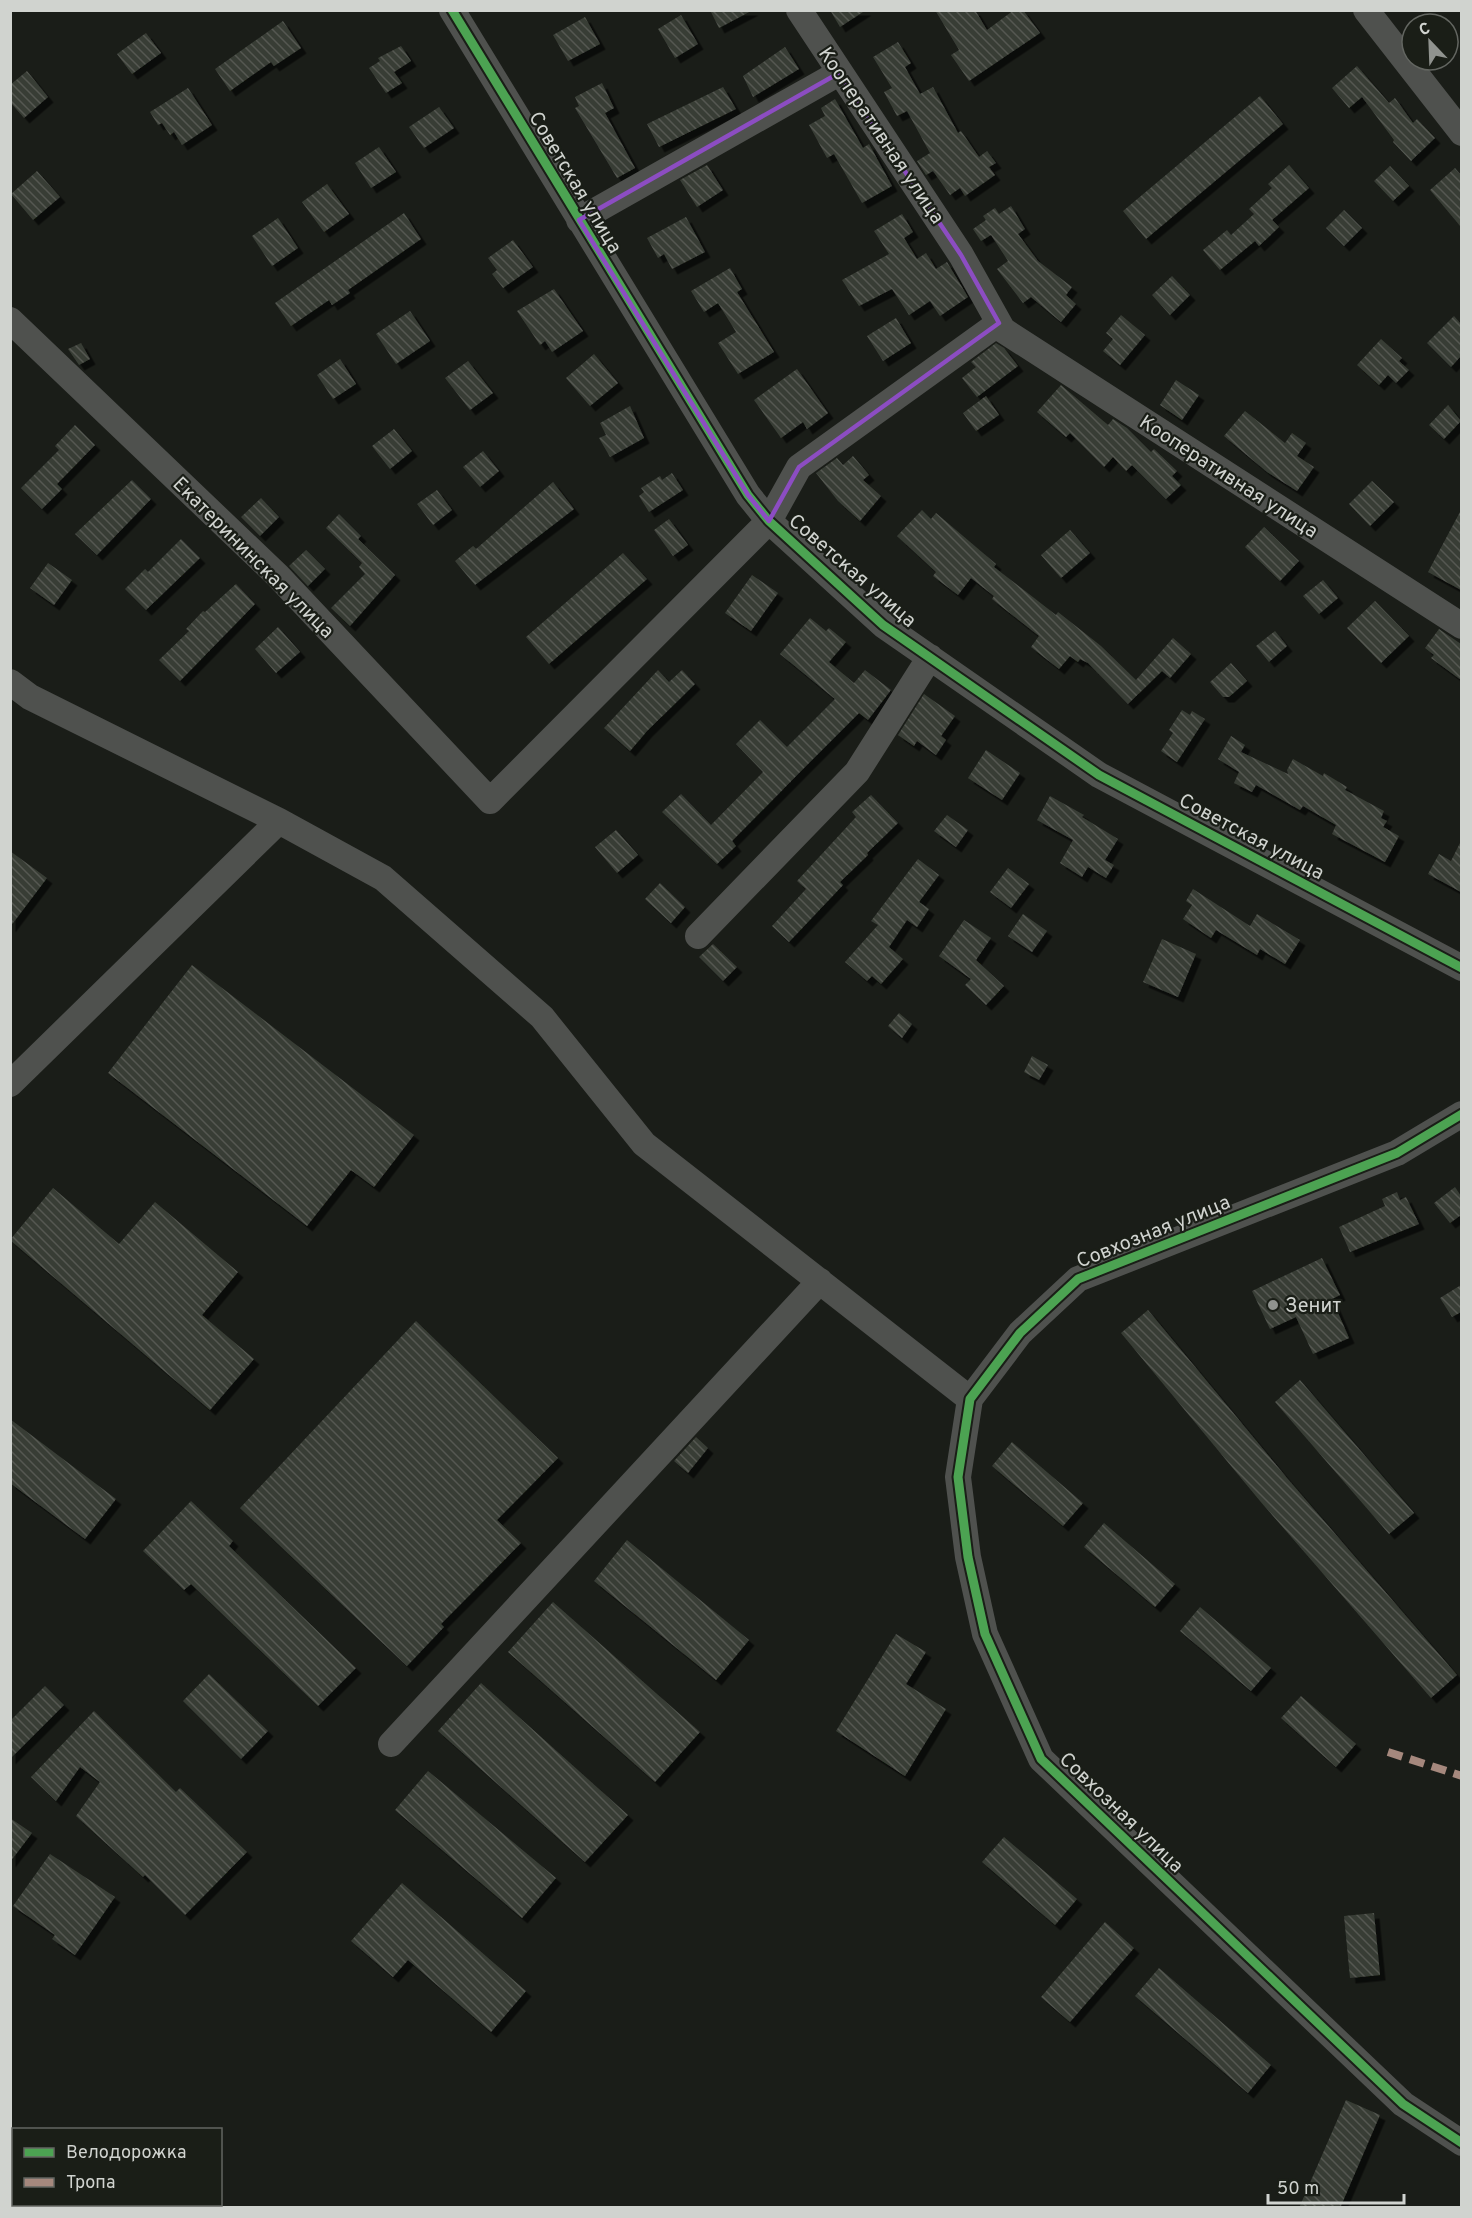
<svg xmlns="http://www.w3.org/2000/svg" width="1472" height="2218" font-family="Overpass,sans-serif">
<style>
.building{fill:url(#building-back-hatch);filter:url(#shadow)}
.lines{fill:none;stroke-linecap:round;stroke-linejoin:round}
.minor{stroke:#4f514e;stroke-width:26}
.quiet{stroke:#a5887d;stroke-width:8;stroke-dasharray:15 8;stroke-linecap:butt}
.cycleway-casing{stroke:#1a1e17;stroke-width:13}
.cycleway{stroke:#4ca352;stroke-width:9}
.marked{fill:none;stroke:#8c4dc2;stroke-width:4.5;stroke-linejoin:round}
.poi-dot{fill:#90938f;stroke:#1a1e17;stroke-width:2}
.labels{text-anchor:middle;stroke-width:4.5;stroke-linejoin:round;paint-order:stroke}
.street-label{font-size:20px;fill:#d0d3cf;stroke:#1a1e17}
.poi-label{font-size:20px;fill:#d0d3cf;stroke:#1a1e17;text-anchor:start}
</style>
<defs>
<pattern id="building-back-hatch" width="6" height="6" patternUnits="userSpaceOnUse" patternTransform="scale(1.5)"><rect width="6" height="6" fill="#383d35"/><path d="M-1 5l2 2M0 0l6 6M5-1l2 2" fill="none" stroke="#545851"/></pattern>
<filter id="shadow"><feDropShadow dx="5.5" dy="5.5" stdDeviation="0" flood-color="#0009"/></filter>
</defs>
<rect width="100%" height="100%" fill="#1a1d18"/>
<path class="building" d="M710,10H753L719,28Z
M830,10H866L840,27Z
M935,10H975L987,30L1014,10H1023L1040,33L969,81L951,55L959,50Z
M681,15L698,44L675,58L658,29Z
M585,17L600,44L568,61L553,35Z
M283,21L301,48L274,66L271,62L230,91L215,69Z
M146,33L161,53L132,74L117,54Z
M898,42L911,63L905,67L920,94L933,87L958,133L961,131L979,157L987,151L996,163L989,167L995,175L965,196L960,188L950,195L933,171L926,175L917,161L930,153L907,111L897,116L884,92L892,88L873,57Z
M401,46L411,61L394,72L402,83L386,93L369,68L380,61L378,58Z
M785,47L799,69L753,97L743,76Z
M1357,66L1389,103L1395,98L1413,123L1417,119L1435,138L1411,161L1393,142L1394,140L1362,97L1349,108L1332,88Z
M27,71L48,97L24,118L10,102V85Z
M602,83L614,108L605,113L635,168L617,178L575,108L579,106L575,97Z
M723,87L736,109L659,147L647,124Z
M188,88L212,125L182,145L174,132L170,135L162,123L158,125L150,112Z
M1260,96L1283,124L1146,239L1123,211Z
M835,99L863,148L869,144L892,186L862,203L834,154L827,158L809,125L825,116L821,108Z
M439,107L454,128L424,148L409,127Z
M379,147L396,172L371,188L355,163Z
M707,165L723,190L697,207L680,180Z
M1289,165L1309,188L1272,220L1279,227L1259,246L1255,241L1220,270L1203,250L1227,230L1231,235L1254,214L1249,209L1272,188L1268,184Z
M1390,166L1409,186L1393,201L1374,181Z
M1455,168L1461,175V227L1430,190Z
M37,171L60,197L33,220L11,194Z
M327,184L349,214L324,232L302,202Z
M1011,206L1025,229L1018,234L1038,261L1072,287L1066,295L1076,304L1061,322L1031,297L1023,303L997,269L1008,261L991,235L981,241L973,229L986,220L983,216L995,208L999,214Z
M1344,210L1362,228L1344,246L1326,228Z
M404,213L421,239L348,290L350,293L332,305L329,300L291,326L275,303Z
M902,214L913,232L904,238L917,259L926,253L936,269L947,262L968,297L940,316L930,301L909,315L892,289L859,306L842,280L889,254L874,231Z
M686,217L705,252L672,269L664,254L658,258L647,238Z
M278,218L298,248L272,266L252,236Z
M513,240L533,267L503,288L492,274L497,270L488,258Z
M730,268L742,289L737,292L774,352L738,374L718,343L736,332L718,303L704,312L691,291Z
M1172,276L1190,295L1170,315L1152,295Z
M554,289L583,331L552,352L545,341L540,345L517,311Z
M410,311L430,341L396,364L376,334Z
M1121,315L1145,335L1120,365L1103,351L1113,339L1106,333Z
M1454,316L1461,324V356L1451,367L1427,343Z
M896,318L911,343L883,361L867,336Z
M1381,339L1402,358L1399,361L1409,370L1396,383L1388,375L1379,385L1357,365Z
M81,343L90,359L79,365L68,349Z
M996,343L1004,348L1018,366L977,397L962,378L976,367L971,362Z
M594,354L618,383L590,406L566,378Z
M340,359L356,384L333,399L317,375Z
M468,361L493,393L470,410L445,378Z
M797,369L828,413L807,429L803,422L781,438L754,400Z
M1176,380L1199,395L1182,420L1160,405Z
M1061,385L1108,425L1113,419L1127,428L1151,452L1154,449L1177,471L1172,476L1181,485L1166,499L1132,465L1126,471L1113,457L1104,467L1070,433L1066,437L1037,412Z
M986,396L999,415L976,431L963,413Z
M1448,405L1461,421L1444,439L1429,425Z
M630,406L644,438L610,457L599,438L606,435L600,423Z
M1245,411L1285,443L1292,433L1306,443L1297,456L1314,467L1297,491L1267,472L1224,436Z
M75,425L95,445L57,484L62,489L42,509L21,488L59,450L55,446Z
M394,429L412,451L390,469L372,446Z
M483,451L499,471L480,487L463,467Z
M853,456L869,475L863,480L881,496L860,521L838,501L816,473L837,458L843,465Z
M672,473L683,490L649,512L639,496L644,492L641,488L660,476L662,480Z
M132,480L151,499L97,555L75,534Z
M1372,481L1394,502L1370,526L1349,504Z
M553,482L574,509L475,585L455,561L473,546L476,549Z
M437,490L452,510L433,525L417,504Z
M261,498L279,517L260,536L241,517Z
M922,510L931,519L936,513L996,564L994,567L1056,615L1058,612L1101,646L1136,680L1173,638L1191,654L1170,678L1162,671L1128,704L1088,663L1080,659L1078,662L1070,656L1059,669L1031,647L1039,636L992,599L994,596L971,578L958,595L933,576L936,572L897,536Z
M1461,510V590L1428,572Z
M339,514L361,536L358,539L395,575L350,626L331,608L365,574L359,567L362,563L326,528Z
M669,519L688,545L673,556L654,530Z
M1264,527L1299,561L1280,581L1245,547Z
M1070,530L1090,553L1061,578L1041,555Z
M181,539L200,558L146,610L125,589L145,569L148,572Z
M306,550L325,569L308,586L289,566Z
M623,553L647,579L549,664L526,637Z
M48,563L72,580L54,605L30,588Z
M752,575L778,593L751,631L725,613Z
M1323,580L1338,598L1319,614L1303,596Z
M236,584L255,604L180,681L159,660L189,631L186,629L203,611L205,612Z
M1375,601L1409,636L1381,663L1347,628Z
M810,618L826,631L829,628L846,642L829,662L854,683L865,670L891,690L868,720L859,713L805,767L732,841L736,846L717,864L662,812L681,794L711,825L763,772L736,744L760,720L787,747L835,699L780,654Z
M278,627L300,652L276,673L255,649Z
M1439,629L1461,644V680L1431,658L1434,655L1425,648Z
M1275,631L1287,646L1269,662L1256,646Z
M1231,663L1247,681L1229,697H1223L1210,682Z
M658,670L669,682L682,670L695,684L647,731L630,751L604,728Z
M924,694L955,716L941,736L946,740L936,755L917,741L914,746L898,735Z
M1182,710L1190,715L1192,711L1205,719L1177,762L1161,751L1173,733L1169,730Z
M1231,736L1245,745L1241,752L1288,774L1287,770L1293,759L1323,776L1324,773L1347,787L1345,790L1384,811L1381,818L1387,821L1383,827L1399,836L1385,862L1332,834L1336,825L1303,806L1300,810L1256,785L1252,792L1234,783L1239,772L1218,759Z
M986,750L1020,773L1002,800L968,778Z
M871,795L898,823L867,853L868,855L840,882L843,885L789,942L772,926L806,889L797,881L856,817L852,812Z
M1050,796L1084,815L1082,817L1118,839L1105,860L1114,865L1106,878L1088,867L1082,877L1060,863L1073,840L1037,820Z
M947,815L968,830L956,847L934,831Z
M616,830L638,855L617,873L595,847Z
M1461,841V892L1428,874L1439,854L1451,861Z
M10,851L47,878L10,927Z
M918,859L939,875L919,902L929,909L917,927L907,920L889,947L903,959L881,984L872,976L867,981L845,962L878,925L871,921Z
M1008,868L1029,884L1011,908L990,892Z
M660,883L685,907L671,923L645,899Z
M1193,889L1250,926L1257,914L1300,940L1285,964L1260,949L1257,955L1216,930L1211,938L1183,919L1192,905L1186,901Z
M1023,914L1047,931L1032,952L1008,936Z
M964,920L991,938L976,960L1004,986L986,1005L965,985L971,979L939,956Z
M1162,939L1196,954L1178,997L1143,982Z
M713,944L737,967L723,981L699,957Z
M192,965L414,1135L374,1187L351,1170L307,1226L108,1073Z
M899,1013L912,1024L902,1038L888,1026Z
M1032,1056L1048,1065L1039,1080L1024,1072Z
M1455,1187L1461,1196V1215L1450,1223L1434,1203Z
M53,1188L119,1244L155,1202L238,1272L202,1315L254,1359L210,1410L10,1240Z
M1397,1192L1400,1200L1406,1197L1419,1224L1350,1252L1339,1227L1385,1206L1382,1199Z
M1322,1258L1340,1295L1332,1299L1349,1338L1313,1354L1296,1317L1270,1329L1252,1291Z
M1461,1285V1312L1452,1317L1440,1298Z
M1148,1310L1287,1478L1457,1675L1431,1698L1260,1501L1121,1333Z
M416,1321L558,1458L497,1520L521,1543L441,1624L444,1627L407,1666L240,1508Z
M1300,1380L1414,1513L1389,1534L1275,1402Z
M10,1419L116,1499L85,1539L10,1483Z
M696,1437L708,1448L688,1473L674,1461Z
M1012,1442L1083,1503L1063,1526L992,1466Z
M191,1501L233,1541L229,1546L356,1668L318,1706L191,1584L184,1590L143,1551Z
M1104,1523L1175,1584L1155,1607L1084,1547Z
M627,1540L749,1640L716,1680L594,1581Z
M553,1602L700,1732L655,1782L508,1652Z
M1200,1607L1271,1668L1251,1691L1180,1631Z
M896,1634L926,1652L906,1684L946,1709L905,1776L836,1731Z
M209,1674L268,1731L241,1759L183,1701Z
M481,1683L628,1815L585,1862L438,1731Z
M45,1686L64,1705L10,1759V1721Z
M1301,1696L1356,1744L1336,1767L1281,1718Z
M94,1711L176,1792L180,1788L247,1852L185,1915L145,1875L143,1877L76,1816L100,1782L80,1767L56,1801L31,1777Z
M428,1771L556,1878L522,1918L395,1810Z
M10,1818L32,1833L10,1862Z
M1004,1837L1077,1899L1055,1925L982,1862Z
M50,1854L115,1897L75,1955L52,1939L55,1935L13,1906Z
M402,1883L526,1991L491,2032L408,1960L393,1977L351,1941Z
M1374,1913L1380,1975L1350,1978L1344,1916Z
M1105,1922L1134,1948L1070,2022L1041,1997Z
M1159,1968L1271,2065L1248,2093L1135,1996Z
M1346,2100L1380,2115L1340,2208H1299Z"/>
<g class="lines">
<path class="minor" d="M452,10L748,495L769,521L883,625L1099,775L1462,968
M799,10L961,255L1003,330L1462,626
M1366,10L1462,133
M579,220L839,73
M10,320L278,576L490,801L769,521L799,467L999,323
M10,682L30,697L279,821
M698,936L857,772L930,657
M10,1084L279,821L383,878L542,1017L644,1144L970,1399
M1462,1114L1397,1153L1078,1279L1020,1333L970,1399L958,1477L968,1557L985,1634L1041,1759L1403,2104L1462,2143
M391,1744L820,1281"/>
<path class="quiet" d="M1388,1752L1462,1776"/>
<defs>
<path id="cycleway" d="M452,10L748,495L769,521L883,625L1099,775L1462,968
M1462,1114L1397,1153L1078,1279L1020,1333L970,1399L958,1477L968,1557L985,1634L1041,1759L1403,2104L1462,2143"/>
</defs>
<use href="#cycleway" class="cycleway-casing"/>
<use href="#cycleway" class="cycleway"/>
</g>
<path class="marked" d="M839,73L961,255L999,323L799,467L769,521L748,495L579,220Z"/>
<circle class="poi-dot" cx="1273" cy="1305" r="6"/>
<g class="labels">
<g class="street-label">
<text transform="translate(882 135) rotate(56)" y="7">Кооперативная улица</text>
<text transform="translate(576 182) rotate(59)" y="7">Советская улица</text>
<text transform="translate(1229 476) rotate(33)" y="7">Кооперативная улица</text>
<text transform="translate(254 557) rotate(45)" y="7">Екатерининская улица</text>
<text transform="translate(853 570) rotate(41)" y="7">Советская улица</text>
<text transform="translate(1252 836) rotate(28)" y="7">Советская улица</text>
<text transform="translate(1153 1231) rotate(-22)" y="7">Совхозная улица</text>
<text transform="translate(1122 1812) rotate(44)" y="7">Совхозная улица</text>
</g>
<g class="poi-label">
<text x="1285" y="1312">Зенит</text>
</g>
</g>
<rect width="1472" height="2218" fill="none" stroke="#d0d3cf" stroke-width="24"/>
<rect x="12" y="2128" width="210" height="78" fill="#1a1e17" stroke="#636661" stroke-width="1.5"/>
<rect x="24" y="2148" width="30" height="9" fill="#4ca352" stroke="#636661" stroke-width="1.5"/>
<text x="66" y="2158" font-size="18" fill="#d0d3cf">Велодорожка</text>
<rect x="24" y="2178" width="30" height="9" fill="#a5887d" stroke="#636661" stroke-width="1.5"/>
<text x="66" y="2188" font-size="18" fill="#d0d3cf">Тропа</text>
<g transform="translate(1430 42) rotate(337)"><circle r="28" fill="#1a1e17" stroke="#636661" stroke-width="1.5"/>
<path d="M0-4.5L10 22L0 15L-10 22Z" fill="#90938f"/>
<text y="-9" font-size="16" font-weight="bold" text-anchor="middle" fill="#d0d3cf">С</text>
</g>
<path d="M1268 2194v9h136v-9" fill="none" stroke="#d0d3cf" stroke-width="3"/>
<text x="1277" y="2194" font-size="18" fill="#d0d3cf" stroke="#1a1e17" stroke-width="4.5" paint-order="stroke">50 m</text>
</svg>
